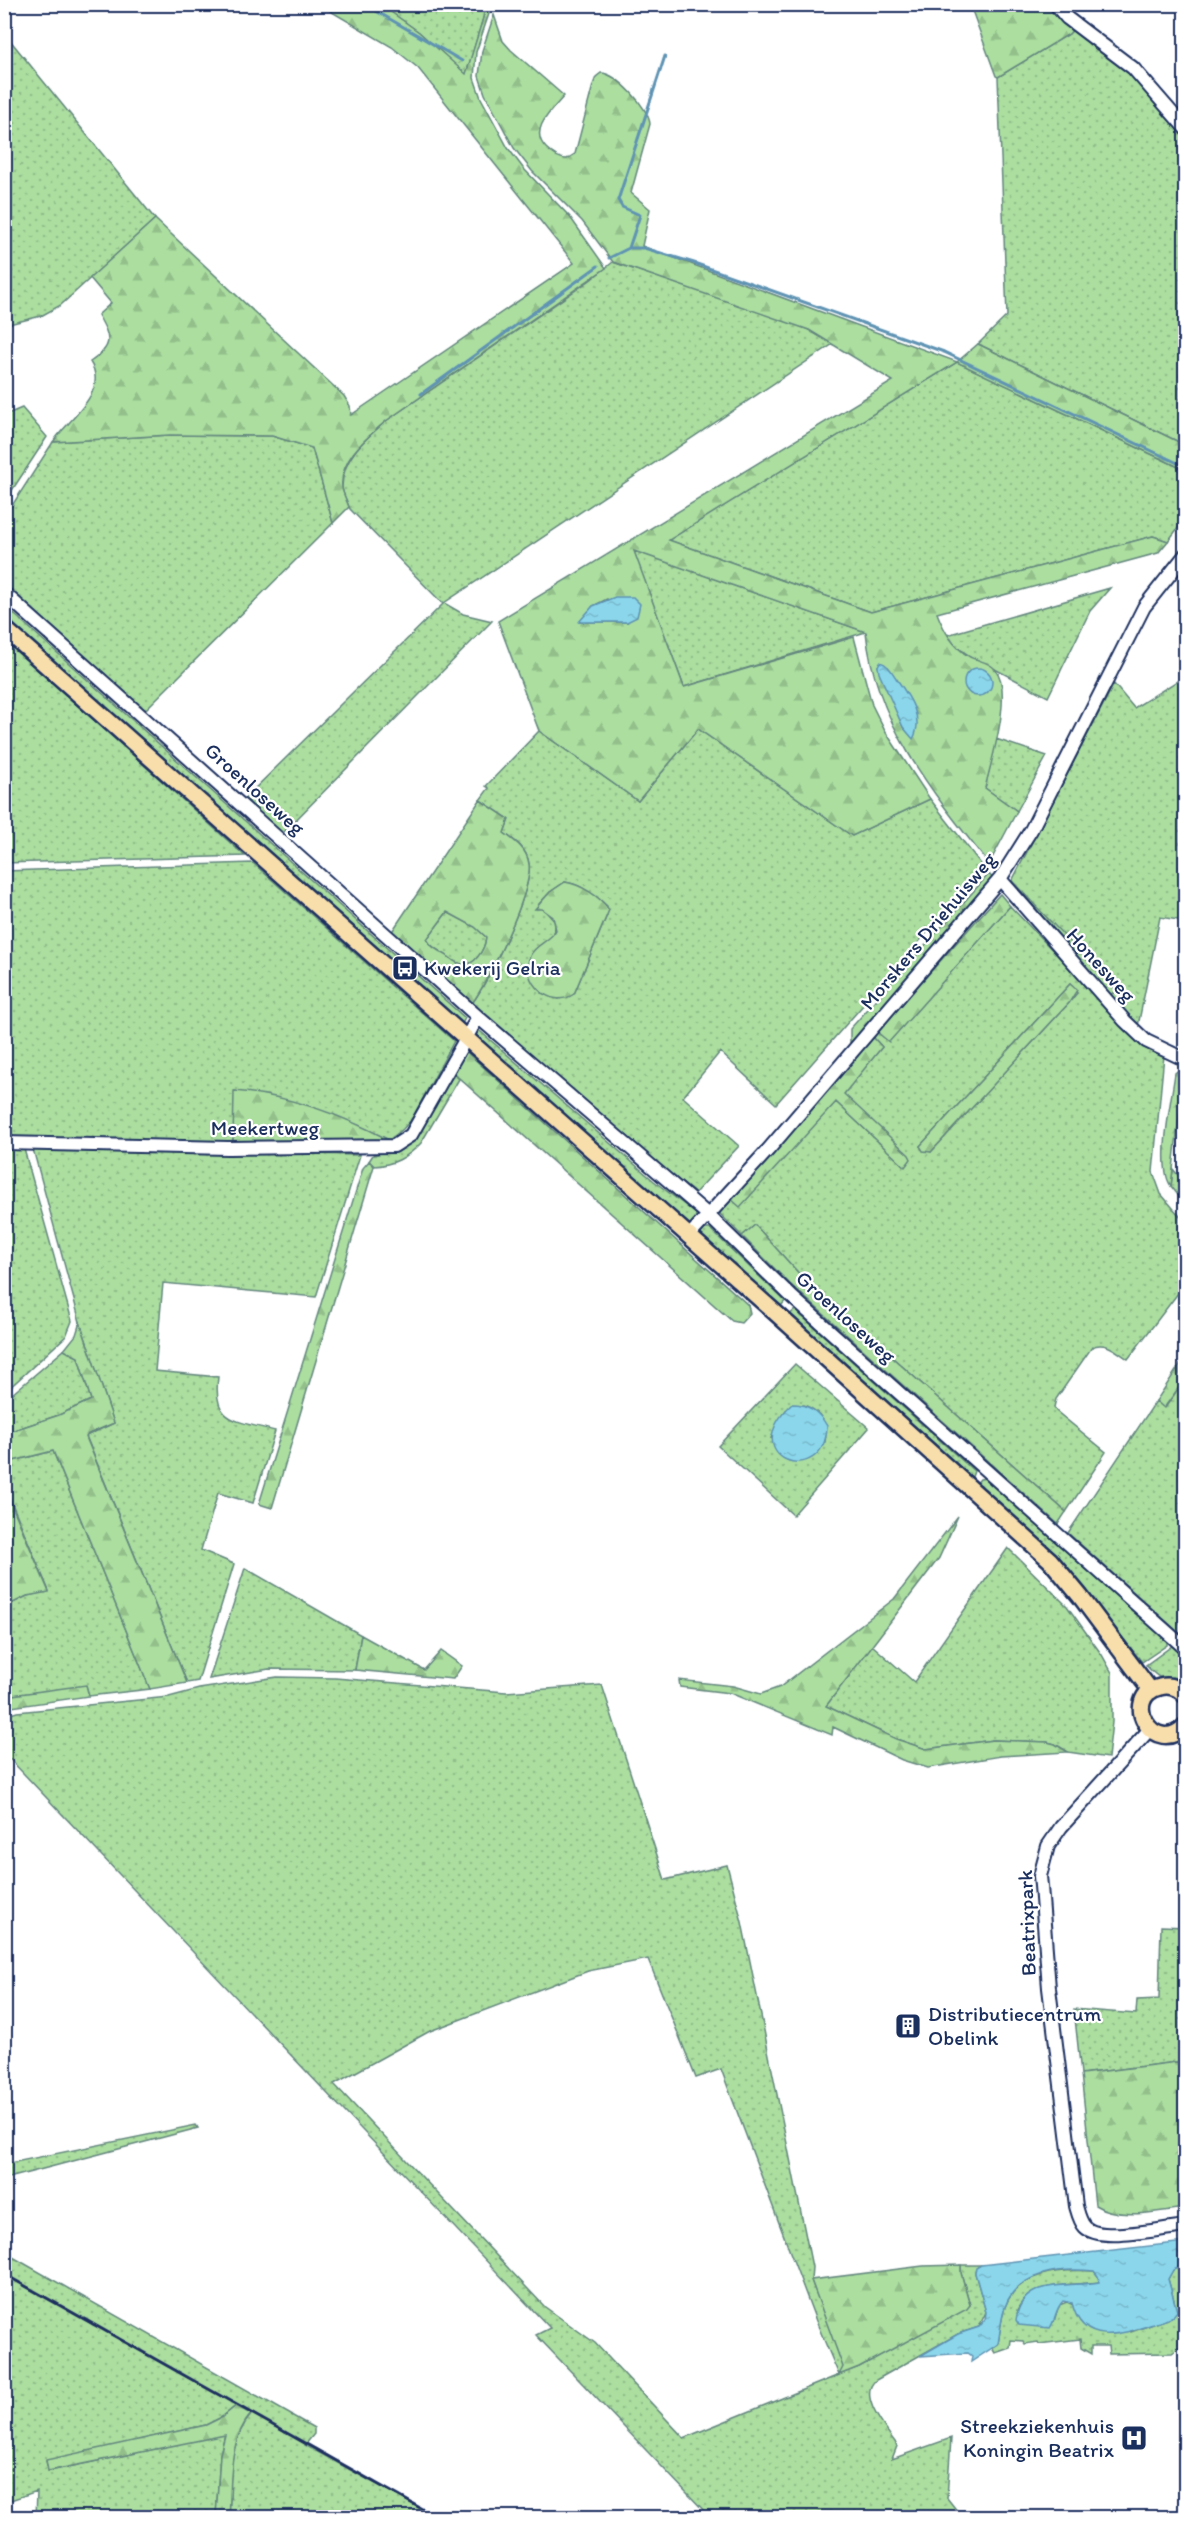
<svg xmlns="http://www.w3.org/2000/svg" width="1190" height="2522" font-family="Itim,sans-serif">
<style>
.grass{fill:url(#grass-dots);stroke:#63867e;stroke-width:1.5;fill-rule:evenodd}
.forest{fill:url(#forest-firs);stroke:#63867e;stroke-width:1.5;fill-rule:evenodd}
.water{fill:url(#water-ripples);stroke:#5e93b3;stroke-width:1.5}
.lines{fill:none;stroke-linecap:round;stroke-linejoin:round}
.stream{stroke:#5e93b3;stroke-width:3}
.minor-casing{stroke:#1b2f5e;stroke-width:16}
.major-casing{stroke:#1b2f5e;stroke-width:20}
.minor{stroke:#fff;stroke-width:12}
.major{stroke:#f8deab;stroke-width:15}
.rail{stroke:#1b2f5e;stroke-width:3}
.labels{text-anchor:middle;stroke-width:4.5;stroke-linejoin:round;paint-order:stroke}
.street-label{font-size:21px;fill:#1b2f5e;stroke:#fff}
.poi-label{font-size:21px;fill:#1b2f5e;stroke:#fff;text-anchor:start}
</style>
<defs>
<pattern id="grass-dots" width="8" height="8" patternUnits="userSpaceOnUse" patternTransform="scale(1.5)"><rect width="8" height="8" fill="#abde9f"/><path d="M2 2h.1M6 6h.1" fill="none" stroke="#93bf8b" stroke-width="1.8" stroke-linecap="round"/></pattern>
<pattern id="forest-firs" width="22" height="20" patternUnits="userSpaceOnUse" patternTransform="scale(1.5)"><rect width="22" height="20" fill="#abde9f"/><path d="M5 1l3.5 6h-7zM16 11l3.5 6h-7z" fill="#93bf8b"/></pattern>
<pattern id="water-ripples" width="26" height="14" patternUnits="userSpaceOnUse" patternTransform="scale(1.5)"><rect width="26" height="14" fill="#8bd6eb"/><path d="M2 4q2-2 4 0t4 0M15 11q2-2 4 0t4 0" fill="none" stroke="#77b8cc"/></pattern>
</defs>
<rect width="100%" height="100%" fill="#fff"/>
<filter id="ink" filterUnits="userSpaceOnUse"><feTurbulence type="fractalNoise" baseFrequency=".0167" numOctaves="2"/><feDisplacementMap in="SourceGraphic" scale="12" xChannelSelector="R" yChannelSelector="G"/><feConvolveMatrix kernelMatrix="1 2 1 2 8 2 1 2 1" color-interpolation-filters="sRGB"/></filter>
<g filter="url(#ink)">
<path class="grass" d="M381,5H487L466,75L419,32Z
M1074,28L1123,67L1149,93L1185,136V445L978,344L1007,316L998,77L1069,34Z
M5,34L155,219L61,305L41,316L5,325V276L12,271L4,261Z
M613,262L792,322L809,330L833,344L444,603L463,614L492,621L281,835L243,800L443,604L350,509C347,502 342,493 342,486C343,457 366,438 386,421L589,281Z
M957,362L1185,470V519L1168,541L1153,536L871,612L668,540Z
M22,408L47,437L5,501V415Z
M170,435L272,436L312,448L333,523L143,712L5,589L4,518L53,442Z
M633,550L866,632L684,687Z
M1110,588L1090,611L1048,697L970,656L954,645L947,635Z
M5,606L465,1018L459,1030L5,623Z
M5,640L245,856L5,863Z
M1185,676V921L1160,917L1138,1026L1012,881L1114,684L1134,708Z
M698,729L852,836L930,799L984,868L776,1104L720,1052L683,1097L739,1146L695,1193L654,1161L471,1005C488,981 533,891 529,864C527,849 516,841 504,833L509,819L480,800L489,788L486,786L539,731L638,801ZM565,882C581,884 596,896 607,906V915L574,994L559,999L541,993L556,923L539,904L550,892Z
M996,739L1047,756L1017,811L985,788Z
M253,863L454,1041L411,1120L403,1129L389,1140L358,1125L235,1091L233,1142L5,1138L4,871Z
M1010,906L1134,1035L1164,1055L1153,1172L1161,1194L1185,1222V1284L1128,1359C1117,1352 1105,1340 1092,1347L1056,1399L1054,1407L1056,1411L1106,1452L1066,1512L803,1278L755,1225L742,1236L717,1211L836,1102L904,1166L844,1095L845,1091L882,1047L873,1037L877,1032L889,1041ZM1070,984L1077,993L1069,1003L931,1152L920,1146Z
M447,912L475,927L486,937C485,949 474,970 458,963C453,962 449,957 446,955C438,950 431,947 427,939Z
M474,1026L654,1181L696,1214L695,1220L687,1228L467,1036Z
M450,1070L459,1079L421,1143C407,1158 393,1165 374,1166L369,1161L373,1155L397,1149Z
M5,1148L24,1149L72,1321L66,1336L5,1392Z
M33,1149L360,1155L316,1297L163,1283L155,1371L218,1377C212,1424 237,1420 275,1431L253,1503L218,1493L201,1550L234,1564L198,1681L187,1683L86,1436L114,1423L80,1322Z
M1173,1169L1185,1184V1204L1171,1186Z
M704,1229H710L785,1301L778,1310L697,1238Z
M795,1310L974,1471L971,1480L788,1316Z
M64,1350L78,1357L91,1400L59,1415L5,1433V1400Z
M795,1364L869,1428L793,1515L718,1446ZM804,1405C822,1412 828,1423 825,1442L771,1438L786,1410Z
M1185,1379V1638L1068,1533L1156,1401L1165,1408Z
M53,1451L150,1689L89,1696L86,1686L5,1696L4,1607L27,1596L49,1591L5,1487V1463Z
M986,1478L1167,1640V1645L1142,1662L1074,1577L975,1485L980,1479Z
M1008,1548L1067,1606L1102,1655L1112,1673V1722L1108,1758L1068,1752L1055,1744L1047,1742L993,1740L926,1749L896,1739L826,1706L872,1645L914,1682Z
M245,1568L361,1635L355,1670L269,1669L209,1679Z
M1172,1646C1182,1654 1185,1659 1185,1672C1173,1690 1156,1677 1146,1665Z
M277,1677L335,1678L506,1692L602,1685L665,1880L727,1865L742,1922L812,2267L811,2280L844,2367L840,2374L859,2367L970,2305L961,2273V2265H981L977,2268L975,2273L986,2312L979,2327L958,2334L876,2380C857,2395 885,2428 895,2442L897,2446L892,2459L951,2438L947,2498L962,2517H710L536,2335L550,2328L5,1754L4,1716L17,1712L169,1697L199,1689ZM648,1959L696,2078L721,2069L816,2321L839,2375L684,2438L595,2343L545,2307L334,2084L430,2031L588,1971Z
M1161,1926L1185,1927V2061L1081,2074L1074,2009L1136,2014L1137,2000L1159,1999Z
M196,2125L198,2128L5,2179V2164Z
M4,2252L314,2428V2434L305,2445L436,2517H229C231,2483 227,2442 251,2415L236,2406L222,2417L206,2425L46,2461L49,2471L225,2434L220,2454L216,2517H36L37,2491L5,2502Z
M1185,2265V2344L1172,2353L1109,2354L1108,2346H1091V2354L1081,2348L1080,2339L1039,2344L1038,2342L1025,2344L1023,2341L1011,2340L1010,2348L995,2353L992,2348L998,2344C1000,2332 1001,2319 1005,2307C1018,2271 1061,2269 1094,2271L1098,2276L1099,2282C1071,2286 1031,2280 1017,2310L1054,2321L1059,2305L1067,2302L1131,2332L1168,2319L1175,2304L1168,2279L1173,2270Z"/>
<path class="forest" d="M320,5H381L419,32L466,74L487,5H492L476,52L474,78L481,98L508,148L523,168L570,217L606,268L386,421C367,438 339,459 342,488C343,494 347,501 349,507L333,523L312,448L272,436L170,435L53,442C68,419 110,392 90,362C114,346 111,338 98,315L111,303L90,278L155,219L344,396L350,406L351,415L574,263L418,68L392,47Z
M970,5H1049L1074,28L1069,34L998,77L996,76Z
M494,15L503,41L511,50L564,96C552,110 528,130 546,148C552,154 559,159 567,159L575,154L593,85L596,77L601,73C617,73 649,108 650,124L631,193L650,209L642,246L957,362L978,344L1185,445V470L957,362L669,540L871,612L1153,536L1168,541L1158,553L937,613C944,631 953,647 970,657C979,661 989,662 995,669C1014,690 991,762 985,788L1017,811L989,864C934,795 875,723 866,632L634,551L684,687L854,637L872,705L885,731L930,799L852,836L698,729L638,801L539,731L498,621L893,381L809,330L613,262L582,221L532,171L514,148L485,94L479,76L482,51ZM607,599L627,622H580L593,606ZM878,666L888,667C899,683 923,719 913,738L903,727Z
M480,800L509,819L504,833C515,841 527,849 529,864C533,891 488,981 471,1005L391,933ZM447,912L475,927L486,937C485,949 474,970 458,963C454,962 449,957 446,955C438,950 431,948 427,939Z
M989,874L994,880L850,1045V1029Z
M1012,881L1118,992L1106,995L1008,889Z
M565,882C580,884 601,897 609,910L574,994C551,1010 520,982 530,956C535,944 551,941 556,930L553,917L542,909H535L550,892Z
M1000,894L1010,906L889,1042L877,1032Z
M1070,984L1077,990L1069,1003L931,1152L923,1151L920,1146Z
M873,1037L882,1047L844,1094L909,1155L911,1159L905,1167L836,1102L740,1207L730,1198Z
M461,1047L748,1305L750,1313L741,1323L732,1321L450,1070Z
M1185,1065L1171,1186C1156,1166 1172,1098 1175,1073Z
M234,1091C289,1095 340,1114 389,1140L385,1142L304,1144L233,1142Z
M369,1161L374,1166L272,1508L259,1504L363,1168Z
M755,1225L803,1278L1066,1512L1058,1524L790,1284L742,1236Z
M80,1322L114,1423L88,1434L86,1437L187,1683L150,1689L53,1451L5,1463V1433L59,1415L91,1400L78,1357L64,1350L76,1335Z
M1185,1357V1379L1164,1408L1156,1401Z
M4,1487L49,1592L27,1596L5,1607Z
M958,1516L939,1558L826,1706L896,1739L926,1749L993,1740L1047,1742L1055,1744L1068,1752L1001,1756L928,1768L902,1760L833,1727L832,1735L730,1693L680,1687L679,1680L733,1686L761,1694L780,1687L894,1599Z
M361,1635L424,1670L441,1651L462,1666L453,1679L355,1670Z
M86,1685L89,1696L5,1708V1696Z
M1185,2061L1186,2187L1183,2192L1185,2208C1158,2211 1120,2221 1095,2205L1081,2074Z
M961,2265V2273L970,2305L967,2309L859,2367L839,2375L843,2367L811,2280L923,2266Z
M236,2406L251,2414C227,2442 232,2483 229,2517H216L220,2454L225,2435L48,2471L46,2460L206,2425L222,2417Z"/>
<path class="water" d="M615,597H633L640,604L637,617L627,622H579L593,606Z
M880,662C888,664 892,672 896,678C908,695 925,717 913,739L903,727L879,673L878,666Z
M964 682a14 14 0 1 1 28 0a14 14 0 1 1-28 0Z
M792,1404C809,1404 819,1412 827,1426C825,1491 733,1459 792,1404Z
M1185,2242V2265L1173,2270L1168,2279L1177,2311C1172,2320 1161,2321 1153,2324C1122,2335 1082,2347 1072,2303L1063,2301C1055,2309 1056,2319 1050,2328L1019,2325L1016,2320C1021,2277 1068,2288 1099,2282L1098,2276L1094,2271C1061,2268 1017,2271 1005,2307C1001,2319 1000,2332 998,2344L971,2362L972,2356L968,2353L920,2356L958,2334L979,2327L985,2320L986,2312L975,2273L976,2268L981,2265Z"/>
<g class="lines">
<path class="stream" d="M364,4L462,61
M629,248L640,215L622,207L618,200L665,56
M609,258L629,248H644L694,263L944,352L1186,467
M421,394L598,266"/>
<defs>
<path id="minor" d="M1055,4L1067,18L1133,68L1186,129
M4,593L478,1017L707,1214L793,1298L1186,1649
M1000,879L1125,1021L1146,1041L1186,1060
M4,1143L228,1148L394,1146L411,1135L478,1017
M688,1237L768,1150L1000,879L1031,830L1144,607L1186,554
M1150,1729L1061,1827L1048,1846L1040,1876L1041,1886L1049,1988L1076,2206C1078,2213 1080,2222 1085,2227C1100,2243 1164,2228 1186,2226"/>
<path id="major" d="M4,628L778,1315L1050,1560L1080,1596L1151,1691
M1186,1696C1179,1688 1170,1684 1160,1687C1119,1697 1154,1760 1186,1725"/>
</defs>
<use href="#minor" class="minor-casing"/>
<use href="#major" class="major-casing"/>
<use href="#minor" class="minor"/>
<use href="#major" class="major"/>
<path class="rail" d="M4,2274L438,2518"/>
</g>
</g>
<defs>
<symbol id="bus-square" viewBox="-11 -11 22 22"><rect x="-9" y="-9" width="18" height="18" rx="4" fill="#1b2f5e" stroke="#fff"/><path d="M-5-6H5V4H4V6H2V4H-2V6H-4V4H-5ZM-3.5-4V0h7V-4ZM-3.5 1.2v1.5H-2V1.2ZM2 1.2v1.5H3.5V1.2Z" fill="#fff"/></symbol>
<symbol id="building-square" viewBox="-11 -11 22 22"><rect x="-9" y="-9" width="18" height="18" rx="4" fill="#1b2f5e" stroke="#fff"/><path d="M-4-6H4V6H1V3H-1V6H-4ZM-2.5-4.3h1.7v1.8h-1.7ZM.8-4.3h1.7v1.8H.8ZM-2.5-1h1.7V.8h-1.7ZM.8-1h1.7V.8H.8Z" fill="#fff"/></symbol>
<symbol id="hospital-square" viewBox="-11 -11 22 22"><rect x="-9" y="-9" width="18" height="18" rx="4" fill="#1b2f5e" stroke="#fff"/><path d="M-5-5h3v3.5h4V-5h3V5h-3V1.5h-4V5h-3Z" fill="#fff"/></symbol>
</defs>
<g fill-rule="evenodd">
<use href="#bus-square" x="390" y="953" width="30" height="30"/>
<use href="#building-square" x="893" y="2011" width="30" height="30"/>
<use href="#hospital-square" x="1119" y="2423" width="30" height="30"/>
</g>
<g class="labels">
<g class="street-label">
<text transform="translate(255 789) rotate(42)" y="7">Groenloseweg</text>
<text transform="translate(928 931) rotate(-50)" y="7">Morskers Driehuisweg</text>
<text transform="translate(1101 965) rotate(48)" y="7">Honesweg</text>
<text x="265" y="1135">Meekertweg</text>
<text transform="translate(846 1317) rotate(42)" y="7">Groenloseweg</text>
<text transform="translate(1027 1923) rotate(-92)" y="7">Beatrixpark</text>
</g>
<g class="poi-label">
<text x="424" y="975">Kwekerij Gelria</text>
<text x="928" y="2021">Distributiecentrum<tspan x="928" dy="24">Obelink</tspan></text>
<text x="1114" y="2433" text-anchor="end">Streekziekenhuis<tspan x="1114" dy="24">Koningin Beatrix</tspan></text>
</g>
</g>
<rect width="1190" height="2522" fill="none" stroke="#fff" stroke-width="24"/>
<rect x="12" y="12" width="1166" height="2498" fill="none" stroke="#1b2f5e" stroke-width="2" filter="url(#ink)"/>
</svg>
